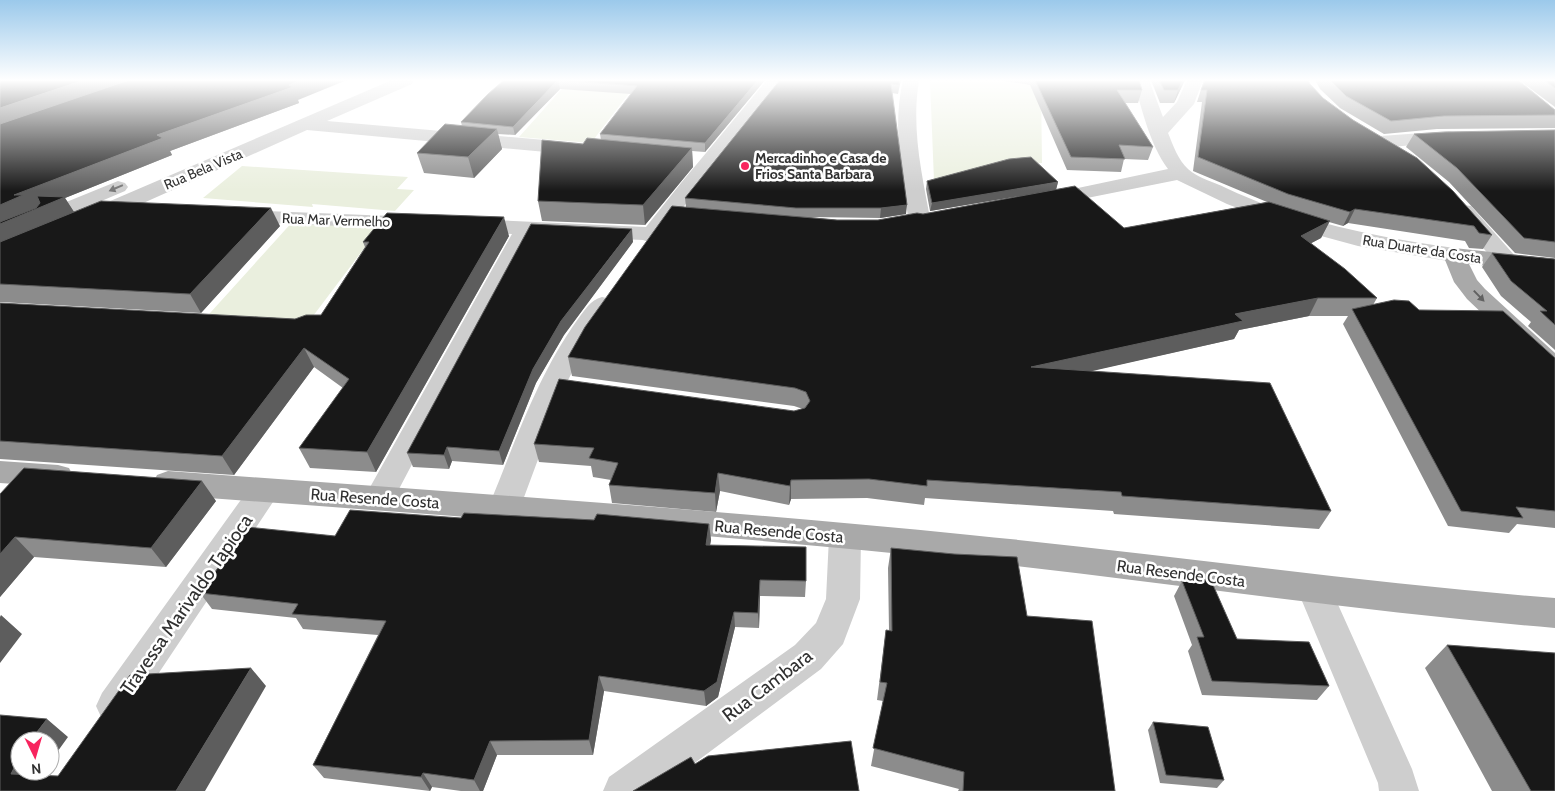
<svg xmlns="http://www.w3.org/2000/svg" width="1555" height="791" font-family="Cabin,sans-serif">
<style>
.green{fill:#eaefde}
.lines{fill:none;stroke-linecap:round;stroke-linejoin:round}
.minor{fill:#cecece;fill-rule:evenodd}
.major{fill:#a9a9a9;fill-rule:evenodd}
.wall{fill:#8c8c8c}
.shaded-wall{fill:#5d5d5d}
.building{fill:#181818;stroke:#5d5d5d}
.oneway{fill:#787878}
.oneway2{fill:#616161}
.poi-dot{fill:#f7245e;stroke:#fff;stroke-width:2}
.labels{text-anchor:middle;stroke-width:5;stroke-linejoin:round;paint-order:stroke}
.far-poi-label{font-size:14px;font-weight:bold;fill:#313131;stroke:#fff;text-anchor:start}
.far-street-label{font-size:14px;fill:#313131;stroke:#fff}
.street-label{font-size:16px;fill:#313131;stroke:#fff}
.near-street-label{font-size:19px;fill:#313131;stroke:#fff}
</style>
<rect width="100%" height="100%" fill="#fff"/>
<path class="green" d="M570,80H639L591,143L519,137Z
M930,80H998L1041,87L1042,163L998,164L934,181Z
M242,166L408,177L397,189L414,190L395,211L312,204L313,207L203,198Z
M295,219L384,222L304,328L201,323Z"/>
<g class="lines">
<path class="minor" d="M392,80H414L412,84L327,121L579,143L586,145L589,149L586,153L579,155L307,130L103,221L95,222L87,221L84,216L87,211Z
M767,80H784L695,191L659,241L651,243L643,240L533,235L390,506L379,510L368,506L364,498L512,234L461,231L458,226L461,221L469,219L646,227L681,183Z
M903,80H919C911,129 922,175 931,223L928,228L920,229L912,228L909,223C902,175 892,128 903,80Z
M1133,80H1149L1163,117L1177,102L1187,80H1203L1194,104L1168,133C1173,145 1178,160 1188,169C1198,178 1214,182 1226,188C1298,222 1375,237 1454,248L1462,250L1465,255L1462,260L1454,262L1358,246L1288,227L1227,204L1177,180L1047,206L1040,204L1037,200L1040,196L1168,169C1149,143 1143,111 1133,80Z
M1449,131L1456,133L1458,137L1456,141L1381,148L1374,146L1372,142L1374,138L1381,136Z
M118,181L125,183L128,187L125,191L0,244V229Z
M1463,205L1471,206L1515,256L1518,261L1515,266L1507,268L1499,266L1455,216L1452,211L1455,206Z
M239,210L416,217L424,218L427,223L424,228L416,229L239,222L231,221L228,216L231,211Z
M602,297L611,299L614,304L587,343L566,384L520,508L515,517L504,520L493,517L488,508C515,443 537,376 578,319C585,310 590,300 602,297Z
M264,479L275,483L279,491L275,499L128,719L115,724L102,719L96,706L102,693L253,483Z
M845,524L856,528L861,537L860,599L843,644L821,669L657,791H603L609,777L795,645L816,623L826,599L829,537L834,528Z
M1314,575L1326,579L1331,589L1412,769L1419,791H1379L1378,783L1297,589L1302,579Z"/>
<path class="major" d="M1454,248L1555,259V273L1469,264L1477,280L1485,289L1555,353V377L1546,374L1467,299L1454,282L1443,255L1446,250Z
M0,461L58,465L69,468L73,476L69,484L58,487L0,483Z
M168,471C436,491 703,508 970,535C1166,554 1360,583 1555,598V628C1359,612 1166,582 971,561C704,533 436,515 168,495L157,491L153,483L157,475Z"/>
</g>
<path class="wall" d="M0,80L298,100L299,103L170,151L172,155L65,198L74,212L280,226L201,313L0,302Z
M504,80H765L705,152L692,151L693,167L645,225L542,221L538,201L583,144L601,140L600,134L631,94L560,89L515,135L498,134L502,149L474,178L424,173L417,153L462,126L461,122Z
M780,80H901L898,94L892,93L906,214L880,218L810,217L837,220H878L923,214L1042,192L930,211L926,189L927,181L1058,182L1056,189L1124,228L1267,202L1193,171L1202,102H1197L1204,80H1308L1310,84L1323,98L1492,235L1483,249L1469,248L1465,241L1348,223L1343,226L1329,222L1321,238L1311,243L1377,298L1373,305L1419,310L1555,358V528L1517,524L1509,533L1448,526L1343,324L1348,316H1309L1239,330L1234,339L1090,371L1331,511L1319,529L1114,514L1113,511L925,498L924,505L867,498L791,499L789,505L720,491L716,512L612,503L609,485L611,480L593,477L591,466L539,462L534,444L794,411L803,409L794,406L572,376L568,357L686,207L685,198Z
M998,80H1139L1142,90L1138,103H1125L1153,147L1148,160L1124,159L1121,172L1067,170L1030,85Z
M1151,80H1185L1174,103H1160Z
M1315,80H1518L1555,110V128L1437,129L1384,134L1340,108L1320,89Z
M1519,80H1555V107Z
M1555,130V258L1515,253L1449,182L1406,147L1414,134Z
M509,236L376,472L310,468L299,448L343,388L314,367L234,475L0,459V303L295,319L321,315L365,247L363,242Z
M633,242L564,335L536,383L503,465L452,461L449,469L413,467L407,453Z
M1492,253L1555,259V350L1528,326L1531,322L1501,296L1482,267Z
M0,494L216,501L166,567L34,557L0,597Z
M461,518L594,520L709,524L711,540L710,545L806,581L805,597L760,596L759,628L735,627L718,697L706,706L604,691L593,755H497L483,791H461L432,787L430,791L324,778L313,765L378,635L303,629L296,618L212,609L200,593L335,536Z
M891,548L1027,616L1115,791H958L959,789L871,766L883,701L877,700L886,630H889L888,568Z
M1182,581L1237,639L1329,686L1317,700L1202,695L1188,651L1192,645L1174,596Z
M1447,645L1555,791H1492L1425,668Z
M1153,722L1224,780L1217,788L1160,783L1148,730Z"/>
<path class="shaded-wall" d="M84,80H139L0,129V108Z
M301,80H347L298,100L299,103L170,151L172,155L65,198L76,215L0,248V205L14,195L157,135Z
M558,80L560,89L515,135L513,127Z
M758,80H765L705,152V143Z
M1183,80H1185L1174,103L1178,90Z
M497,129L502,149L474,178L468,157Z
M692,148L693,167L645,225L643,205Z
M1058,182L1056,190L930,211L932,203Z
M907,205L906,214L880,218L881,208Z
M271,208L280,226L201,313L190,294Z
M1355,209L1348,223L1343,226L1350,212Z
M504,217L509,236L376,472L367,452Z
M1330,221L1321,238L1293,253L1301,236Z
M632,229L633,242L564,335L536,383L503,465L499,451L533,369L561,321Z
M1318,298L1309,316L1239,330L1234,339L1026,386L1031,367L1235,314Z
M304,348L314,367L234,475L222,456Z
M447,447L452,461L449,469L444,455Z
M718,473L720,491L716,512L715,493Z
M791,480V499L789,505L790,486Z
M202,481L216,501L166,567L151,548Z
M709,524L711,540L707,561L706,545Z
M15,537L34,557L0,597V554Z
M760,580V596L759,628L758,613Z
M734,612L735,627L718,697L706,706L704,691Z
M1,615L22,634L0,663V617Z
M251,668L266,686L205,791H176Z
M599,676L604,691L593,755L589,740Z
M47,719L68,737L50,762V741H30Z
M490,741L497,755L483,791H480L474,780Z
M20,756V771H44L34,791L11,774Z
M423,773L432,787L430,791L421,777Z"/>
<path class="building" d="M0,80H84L0,108Z
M129,80H301L289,85L293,87L157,135L163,138L14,195H23L0,205V124Z
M504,80H758L705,143L600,134L637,86L558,80L513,127L461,122L488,94Z
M780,80H900L899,85L891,84L907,205L881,208H796L685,198Z
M1035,80H1139L1142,90H1117L1153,147L1119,145L1125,159L1071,157Z
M1159,80H1183L1178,90H1164Z
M1205,80H1308L1310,84L1323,98L1353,120L1417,158L1453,191L1492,235L1479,233L1474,226L1355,209L1350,212L1288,194L1198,157L1207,90H1201Z
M1330,80H1518L1555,110V115L1444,116L1391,121L1346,96Z
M1544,80H1555V88Z
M445,124L497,129L468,157L417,153Z
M1555,130V242L1524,238L1457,168L1414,134L1445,132Z
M587,138L692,148L643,205L538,201L542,140L583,144Z
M1031,157L1058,182L932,203L927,181L1009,159Z
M1075,186L1124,228L1269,202L1330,221L1301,236L1345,269L1377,298H1318L1235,314L1243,321L1031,367L1270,383L1331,511L1122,496L1121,492L927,480V486L869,479L791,480L790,486L718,473L715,493L609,485L618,463L589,458L594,448L534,444L559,379L794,411L805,408L810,401L806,392L795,388L568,357L585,327L672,206L837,220H878L917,213L923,214Z
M37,196L65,197L0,224V222L36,208L40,203Z
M101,201L271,208L190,294L0,284V242Z
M387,213L504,217L367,452L299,448L349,379L304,348L222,456L0,441V303L295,319L306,315H321L369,242H363Z
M531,224L632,229L561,321L533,369L499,451L447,447L444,455L407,453Z
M1492,253L1555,259V325L1540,311H1547L1511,281Z
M1394,300L1409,301L1419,310L1503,311L1555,358V511L1516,507L1523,518L1461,511L1352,309Z
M24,468L202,481L151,548L15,537L0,554V494Z
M350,510L461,518L464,513L594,520L597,514L709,524L706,545L806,547V581L760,580L758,613L734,612L717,682L704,691L599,676L589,740L490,741L474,780L423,773L421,777L313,765L386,621L292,614L298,604L200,593L247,527L335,536Z
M891,548L954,554L1017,557L1027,616L1092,621L1115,791H963L964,772L873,748L887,683L880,682L886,630L892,631Z
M1199,575L1209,576L1237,639L1309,642L1329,686L1212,681L1197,637H1204L1182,581Z
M1447,645L1555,653V791H1531Z
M251,668L176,791H0V715L47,719L30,741H20V756L11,774L58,776L130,675Z
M1153,722L1208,727L1224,780L1166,775Z
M851,741L859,791H633L691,757L695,764L708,756Z"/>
<defs><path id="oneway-solid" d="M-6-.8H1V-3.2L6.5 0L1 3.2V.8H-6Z" transform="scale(1.25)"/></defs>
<use class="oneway" href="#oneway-solid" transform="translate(116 188) rotate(157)"/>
<use class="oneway2" href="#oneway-solid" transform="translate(1479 296) rotate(46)"/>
<linearGradient id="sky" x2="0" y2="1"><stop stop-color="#9bc9eb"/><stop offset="0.42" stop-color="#fff"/><stop offset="1" stop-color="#fff" stop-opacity="0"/></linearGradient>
<rect width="1555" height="191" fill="url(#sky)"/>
<circle class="poi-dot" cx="745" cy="166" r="5"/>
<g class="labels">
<g class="far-poi-label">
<text x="755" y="163">Mercadinho e Casa de<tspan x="755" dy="16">Frios Santa Barbara</tspan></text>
</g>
<g class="far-street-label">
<text transform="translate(203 169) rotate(-23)" y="5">Rua Bela Vista</text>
<text transform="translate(336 220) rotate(2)" y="5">Rua Mar Vermelho</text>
<text transform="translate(1422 249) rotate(9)" y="5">Rua Duarte da Costa</text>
</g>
<g class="street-label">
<text transform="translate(375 498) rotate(4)" y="6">Rua Resende Costa</text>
<text transform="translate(779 531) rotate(5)" y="6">Rua Resende Costa</text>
<text transform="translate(1181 573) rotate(7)" y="6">Rua Resende Costa</text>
</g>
<g class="near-street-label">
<text transform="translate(186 604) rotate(-55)" y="7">Travessa Marivaldo Tapioca</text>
<text transform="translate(767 685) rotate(-37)" y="7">Rua Cambara</text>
</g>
</g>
<g transform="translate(35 756) rotate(175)"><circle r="24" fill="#ffffff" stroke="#adadad"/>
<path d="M0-4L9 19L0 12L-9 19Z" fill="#f7245e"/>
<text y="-8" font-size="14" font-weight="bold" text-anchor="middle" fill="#313131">N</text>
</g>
</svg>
